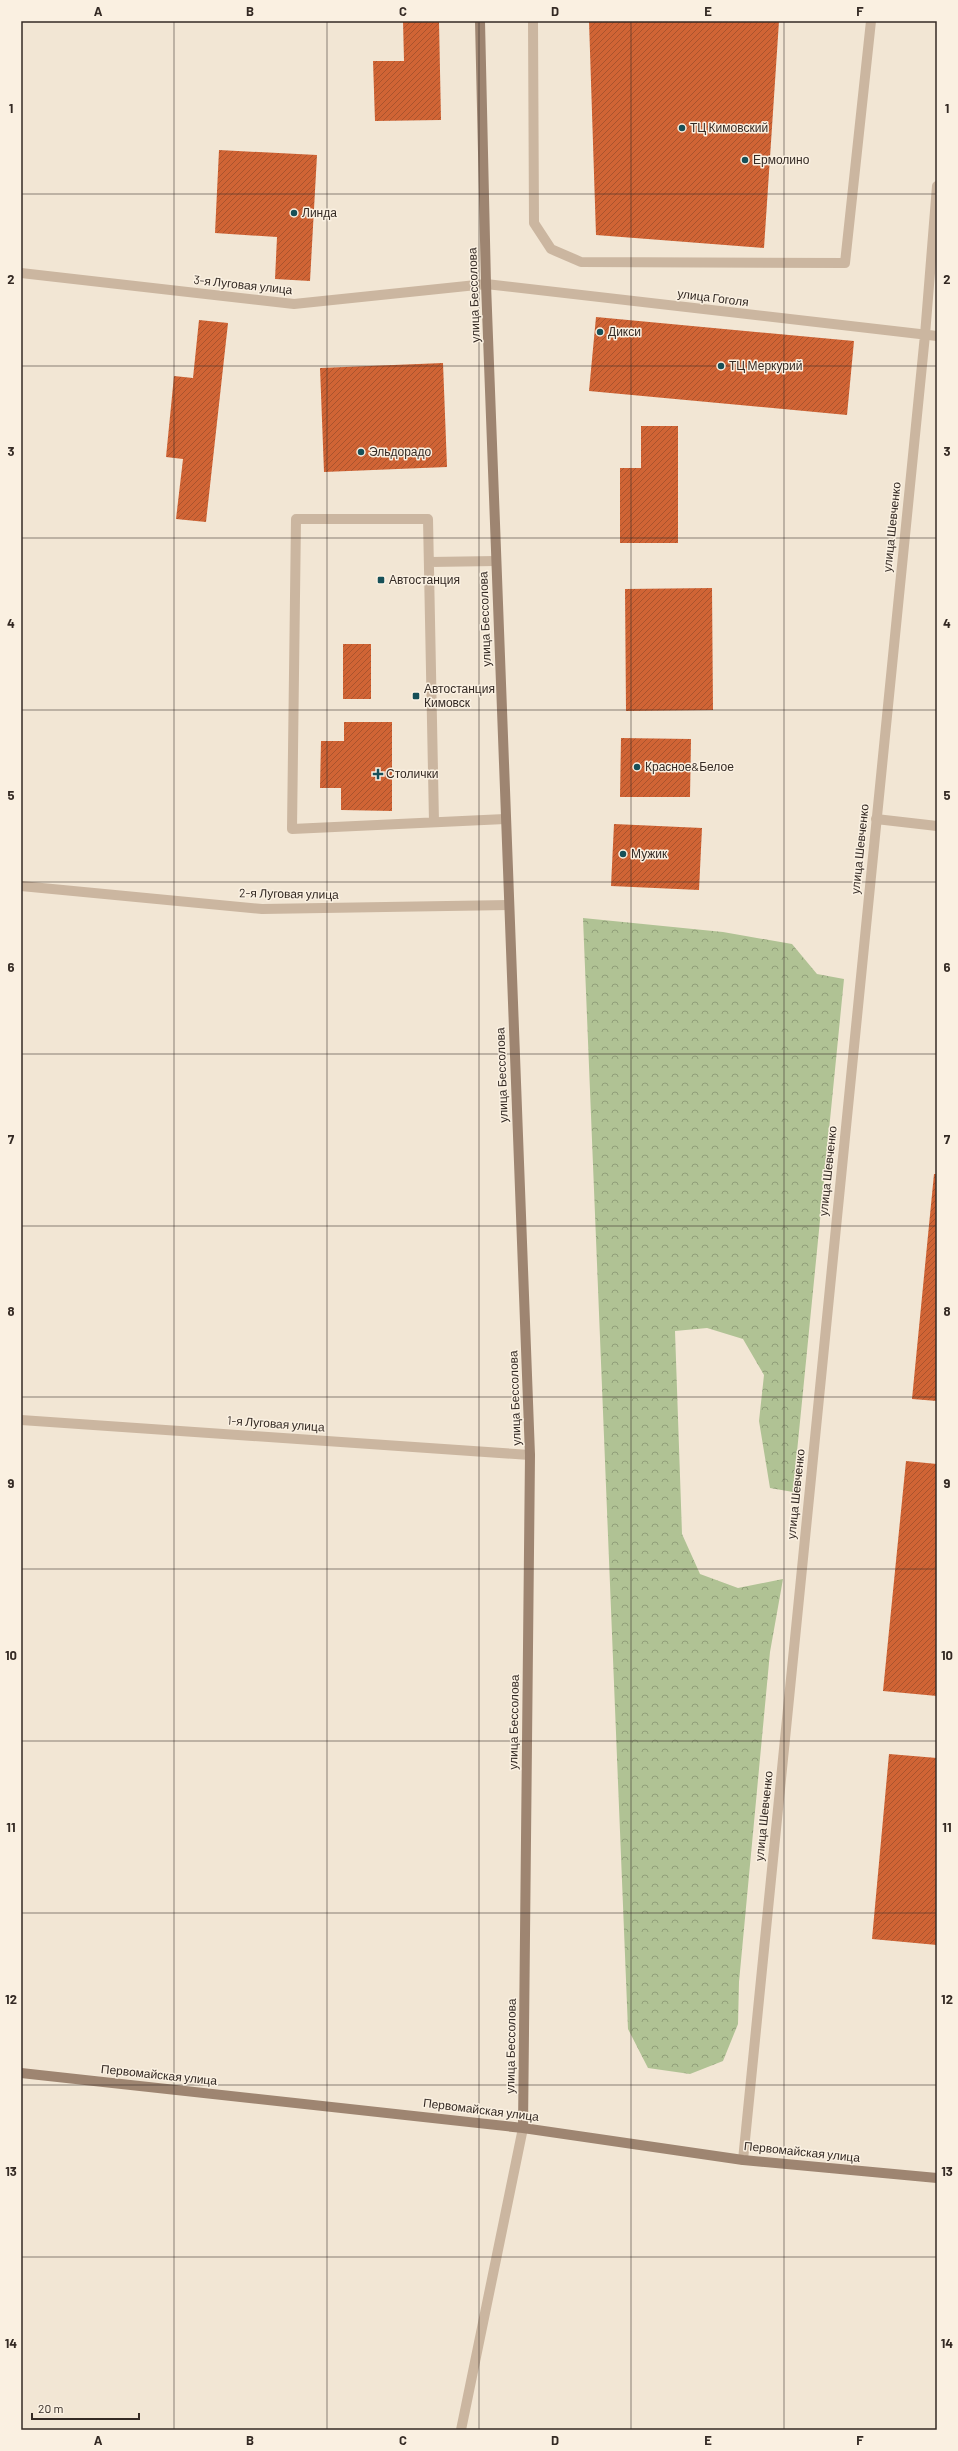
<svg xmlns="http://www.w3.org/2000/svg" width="958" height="2451" font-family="Barlow,sans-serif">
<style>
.forest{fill:url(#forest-crowns)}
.building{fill:url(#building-hatch)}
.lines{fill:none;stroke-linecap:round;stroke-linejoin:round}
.service{stroke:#cbb6a0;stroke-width:10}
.minor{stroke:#cbb6a0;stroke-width:10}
.tertiary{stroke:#cbb6a0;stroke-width:10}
.secondary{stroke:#9e8571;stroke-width:10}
.grid{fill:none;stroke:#342a24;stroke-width:1;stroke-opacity:0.55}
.poi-dot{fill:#175058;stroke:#faf0e1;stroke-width:1.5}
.labels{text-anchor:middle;stroke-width:3;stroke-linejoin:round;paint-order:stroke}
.poi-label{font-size:12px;fill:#342a24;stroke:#faf0e1;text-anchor:start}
.street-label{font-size:12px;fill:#342a24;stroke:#faf0e1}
.neatline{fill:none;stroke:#342a24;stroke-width:1.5}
.grid-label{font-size:13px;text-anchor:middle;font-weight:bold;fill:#342a24}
</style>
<defs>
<pattern id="forest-crowns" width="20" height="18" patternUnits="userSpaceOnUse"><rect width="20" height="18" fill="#b0c294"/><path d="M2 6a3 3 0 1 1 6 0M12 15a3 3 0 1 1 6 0" fill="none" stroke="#909e79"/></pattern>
<pattern id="building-hatch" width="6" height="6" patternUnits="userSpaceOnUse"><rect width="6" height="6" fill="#d06435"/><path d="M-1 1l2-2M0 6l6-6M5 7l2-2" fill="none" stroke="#aa532d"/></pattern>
</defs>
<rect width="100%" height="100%" fill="#f2e6d4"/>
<path class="forest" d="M583,918L723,932L792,944L817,974L844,979L793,1492L770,1488L759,1421L764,1375L743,1339L707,1328L675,1331L682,1534L700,1574L738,1588L783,1579L770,1652L739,1982L738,2024L723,2061L690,2074L648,2068L628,2029Z"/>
<path class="building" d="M403,21H439L441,120L375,121L373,61H404Z
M589,21H779L764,248L596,235Z
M219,150L317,155L310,281L275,279L277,237L215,233Z
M596,317L854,341L847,415L589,391Z
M199,320L228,323L206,522L176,519L183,459L166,457L174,376L193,378Z
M443,363L447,467L324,472L320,368Z
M641,426H678V543H620V468H641Z
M712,588L713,710L626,711L625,589Z
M343,644H371V699H343Z
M344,722H392V811L341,810V788H320L321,741H344Z
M621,738L691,739L690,797H620Z
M614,824L702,828L699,890L611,886Z
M934,1174H937V1401L912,1399Z
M906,1461L937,1464V1696L883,1691Z
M889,1754L937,1758V1945L872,1939Z"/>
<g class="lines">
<path class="service" d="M533,21L534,223L551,249L581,262L845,263L871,21
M430,562L496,561
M876,819L937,826
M434,822L428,519H296L292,829L505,819"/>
<path class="minor" d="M21,273L294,304L486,284L937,336
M21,886L262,909L509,905
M21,1420L530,1455
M743,2160L925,335L937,186"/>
<path class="tertiary" d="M461,2430L523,2128"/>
<path class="secondary" d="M480,21L486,284L530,1455L523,2128
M21,2073L523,2128L743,2160L937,2178"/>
</g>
<path class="grid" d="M174,21V2430M327,21V2430M479,21V2430M631,21V2430M784,21V2430M21,194H937M21,366H937M21,538H937M21,710H937M21,882H937M21,1054H937M21,1226H937M21,1397H937M21,1569H937M21,1741H937M21,1913H937M21,2085H937M21,2257H937"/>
<g class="poi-dot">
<circle cx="682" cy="128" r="4"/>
<circle cx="745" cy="160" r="4"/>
<circle cx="294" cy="213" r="4"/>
<circle cx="600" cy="332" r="4"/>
<circle cx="721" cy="366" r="4"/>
<circle cx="361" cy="452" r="4"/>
<rect x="377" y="576" width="8" height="8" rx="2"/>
<rect x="412" y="692" width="8" height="8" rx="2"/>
<circle cx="637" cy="767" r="4"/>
<path d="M376 768h4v4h4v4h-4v4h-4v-4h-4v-4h4z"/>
<circle cx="623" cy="854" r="4"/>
</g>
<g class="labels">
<g class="poi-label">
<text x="690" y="132">ТЦ Кимовский</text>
<text x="753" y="164">Ермолино</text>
<text x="302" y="217">Линда</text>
<text x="608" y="336">Дикси</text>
<text x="729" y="370">ТЦ Меркурий</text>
<text x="369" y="456">Эльдорадо</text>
<text x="389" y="584">Автостанция</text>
<text x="424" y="693">Автостанция<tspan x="424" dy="14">Кимовск</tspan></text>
<text x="645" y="771">Красное&amp;Белое</text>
<text x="386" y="778">Столички</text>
<text x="631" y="858">Мужик</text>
</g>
<g class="street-label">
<text transform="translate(243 285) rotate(6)" y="4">3-я Луговая улица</text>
<text transform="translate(474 295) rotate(-92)" y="4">улица Бессолова</text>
<text transform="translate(713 298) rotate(7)" y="4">улица Гоголя</text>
<text transform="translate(892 527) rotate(-84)" y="4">улица Шевченко</text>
<text transform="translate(485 619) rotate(-92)" y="4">улица Бессолова</text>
<text transform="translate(860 849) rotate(-84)" y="4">улица Шевченко</text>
<text transform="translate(289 894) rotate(1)" y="4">2-я Луговая улица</text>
<text transform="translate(502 1075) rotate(-92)" y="4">улица Бессолова</text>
<text transform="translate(828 1171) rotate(-84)" y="4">улица Шевченко</text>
<text transform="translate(515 1398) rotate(-92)" y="4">улица Бессолова</text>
<text transform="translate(276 1424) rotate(4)" y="4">1-я Луговая улица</text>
<text transform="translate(796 1494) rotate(-84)" y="4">улица Шевченко</text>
<text transform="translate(514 1722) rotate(-89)" y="4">улица Бессолова</text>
<text transform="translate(764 1816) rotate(-84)" y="4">улица Шевченко</text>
<text transform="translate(511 2046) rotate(-89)" y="4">улица Бессолова</text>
<text transform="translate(159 2075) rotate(6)" y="4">Первомайская улица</text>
<text transform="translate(481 2110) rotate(7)" y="4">Первомайская улица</text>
<text transform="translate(802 2152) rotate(6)" y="4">Первомайская улица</text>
</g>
</g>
<rect width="958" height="2451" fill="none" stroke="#faf0e1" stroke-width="44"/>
<path d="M32 2413v6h107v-6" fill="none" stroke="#342a24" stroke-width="2"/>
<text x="38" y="2413" font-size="12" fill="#342a24" stroke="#faf0e1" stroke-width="3" paint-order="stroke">20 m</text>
<rect x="22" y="22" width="914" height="2407" class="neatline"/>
<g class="grid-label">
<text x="98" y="16">A</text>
<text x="250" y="16">B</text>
<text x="403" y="16">C</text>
<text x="555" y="16">D</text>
<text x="708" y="16">E</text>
<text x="860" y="16">F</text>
<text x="11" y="113">1</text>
<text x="947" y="113">1</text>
<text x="11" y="284">2</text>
<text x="947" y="284">2</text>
<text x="11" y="456">3</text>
<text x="947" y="456">3</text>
<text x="11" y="628">4</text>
<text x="947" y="628">4</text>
<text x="11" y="800">5</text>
<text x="947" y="800">5</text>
<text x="11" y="972">6</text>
<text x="947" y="972">6</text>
<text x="11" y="1144">7</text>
<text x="947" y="1144">7</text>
<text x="11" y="1316">8</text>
<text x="947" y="1316">8</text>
<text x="11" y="1488">9</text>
<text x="947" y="1488">9</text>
<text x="11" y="1660">10</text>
<text x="947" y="1660">10</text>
<text x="11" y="1832">11</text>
<text x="947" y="1832">11</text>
<text x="11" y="2004">12</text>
<text x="947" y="2004">12</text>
<text x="11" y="2176">13</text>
<text x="947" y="2176">13</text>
<text x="11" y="2348">14</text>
<text x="947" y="2348">14</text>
<text x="98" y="2445">A</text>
<text x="250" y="2445">B</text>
<text x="403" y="2445">C</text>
<text x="555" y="2445">D</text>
<text x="708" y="2445">E</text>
<text x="860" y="2445">F</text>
</g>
</svg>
